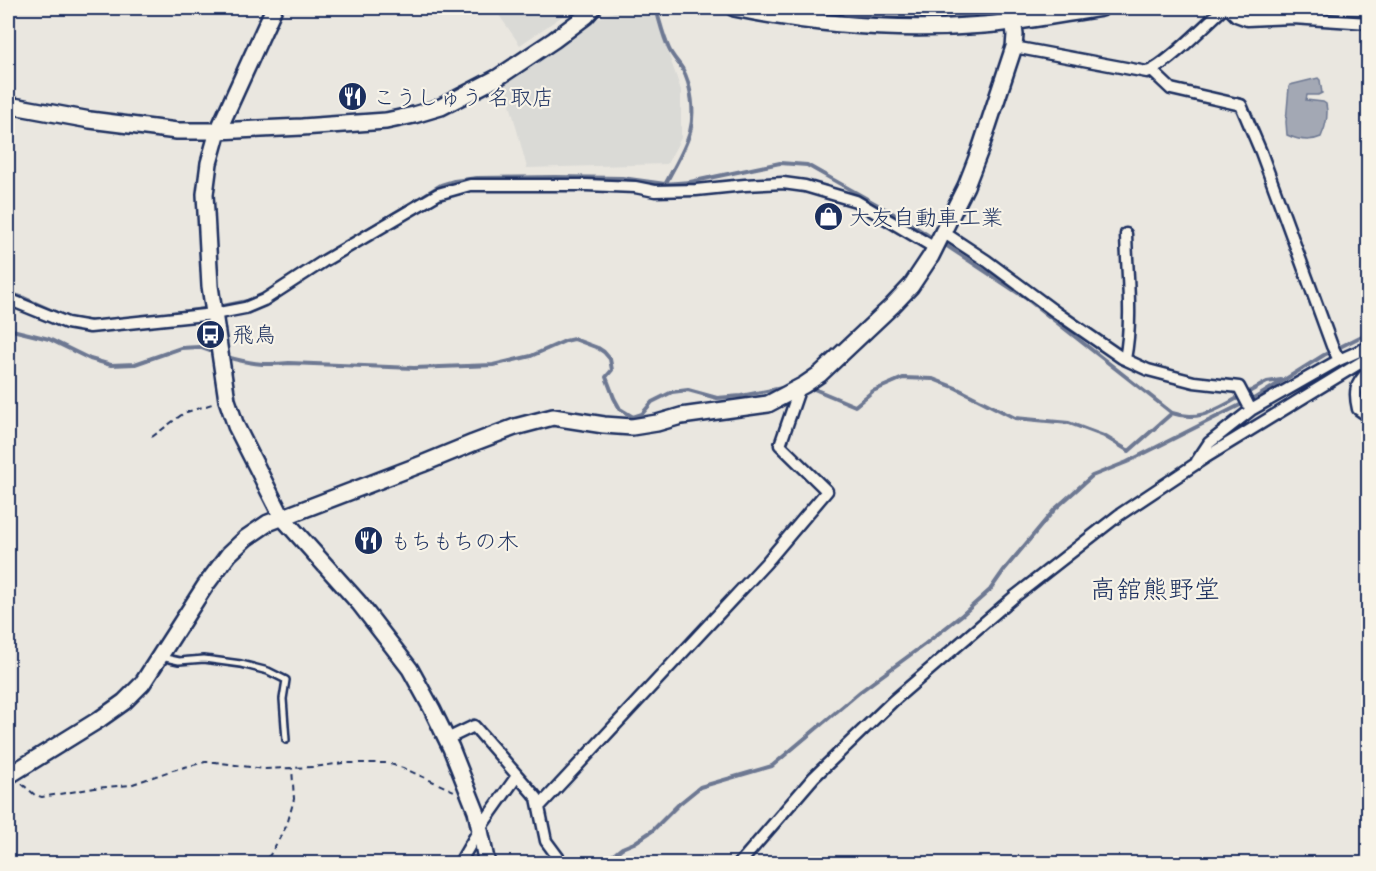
<svg xmlns="http://www.w3.org/2000/svg" width="1376" height="871" font-family="'Patrick Hand','Klee One',sans-serif">
<style>
.built{fill:#dadad6}
.water{fill:#a3a8b4;stroke:#6d7892;stroke-width:1.5}
.lines{fill:none;stroke-linecap:round;stroke-linejoin:round}
.stream{stroke:#6d7892;stroke-width:4}
.lane-casing{stroke:#1b2f5e;stroke-width:10}
.street-casing{stroke:#1b2f5e;stroke-width:15}
.secondary-casing{stroke:#1b2f5e;stroke-width:20}
.path{stroke:#1b2f5e;stroke-width:2;stroke-dasharray:6 4.5;stroke-linecap:butt}
.lane{stroke:#f7f3e8;stroke-width:5}
.street{stroke:#f7f3e8;stroke-width:10}
.secondary{stroke:#f7f3e8;stroke-width:15}
.labels{text-anchor:middle;stroke-width:4.5;stroke-linejoin:round;paint-order:stroke}
.poi-label{font-size:22px;fill:#1b2f5e;stroke:#f7f3e8;text-anchor:start}
.quarter-label{font-size:26px;fill:#1b2f5e;stroke:#f7f3e8}
</style>
<rect width="100%" height="100%" fill="#eae7e0"/>
<filter id="ink" filterUnits="userSpaceOnUse"><feTurbulence type="fractalNoise" baseFrequency=".0167" numOctaves="2"/><feDisplacementMap in="SourceGraphic" scale="12" xChannelSelector="R" yChannelSelector="G"/><feConvolveMatrix kernelMatrix="1 2 1 2 8 2 1 2 1" color-interpolation-filters="sRGB"/></filter>
<g filter="url(#ink)">
<path class="built" d="M494,8H574L520,45Z
M623,8H643L654,12L681,90V138L667,164L527,168L505,85L555,48L597,19Z
M1250,8H1333L1331,11L1251,13Z"/>
<path class="water" d="M1318,78L1320,80L1322,93L1318,95H1307L1306,100L1323,102L1326,104C1329,115 1326,126 1321,137C1310,142 1298,140 1287,135L1286,122L1289,87L1290,85Z"/>
<g class="lines">
<path class="stream" d="M656,9C660,22 663,36 669,49C672,56 678,62 682,68C692,86 695,113 690,132C685,150 674,167 666,183
M360,234L441,185L454,181L477,178L555,177L622,178L665,184L690,182L780,163L807,165L899,217L934,239
M941,242L1027,299L1172,413C1199,422 1215,410 1238,398
M8,293L24,298L71,319L97,322
M218,307L252,300
M159,315L211,308
M8,329L49,339L90,359L111,365L135,364L181,348L199,347L216,353
M223,356C248,363 263,366 289,363L414,368L493,365L531,356L565,341L574,339L598,348L604,352L610,359L612,370L606,377L614,398L620,409L633,417L642,414L652,402L672,392L688,390L717,398L741,396L782,388
M814,389L855,406L873,391L903,378L933,379L956,388L1015,418L1069,423L1104,436L1129,451L1172,413
M1247,393L1267,382L1281,380
M1252,400L1324,355L1368,333
M602,864L622,848L634,843L652,831L679,804L700,787L772,766L861,691L925,644L962,615L990,590L1004,570L1055,509L1092,476L1127,462L1242,404"/>
<defs>
<path id="lane" d="M161,657L179,661L204,659L241,664L268,671L286,680L283,699L286,740"/>
<path id="street" d="M1228,8L1236,16L1247,20L1293,18L1368,23
M1014,47L1147,72C1165,67 1208,22 1224,8
M1152,71L1171,89L1241,105L1261,152L1332,346L1339,360L1251,410
M943,232L987,261L1057,313L1122,358L1148,370L1194,382L1239,387L1251,410L1209,443L1197,461
M8,299L67,323L90,327L214,314L245,308L264,300L324,261L438,194L470,185H586L635,187L655,191L696,190L745,185L783,183L805,186L856,201L935,248
M1125,359C1133,319 1127,275 1126,234
M1339,360L1368,347
M1368,372C1355,384 1354,392 1358,409L1368,416
M447,739L474,726L537,798L546,841L563,864
M539,807L766,563L827,491L780,445L800,387
M459,864L480,828L517,776
M739,864L814,777L893,701L1014,597L1119,515L1206,457L1368,358"/>
<path id="secondary" d="M274,8L218,131L209,163L205,194L210,286L227,400L236,426L282,517L359,603L410,669L432,709L451,748L476,811L487,864
M734,8C816,25 900,32 984,25C1023,22 1062,14 1101,8
M847,8L933,10L972,8
M8,105L90,120L177,131H218L302,127L386,121L414,115L441,107L497,78L554,40L586,16L593,8
M8,776L100,719L124,702L142,684L205,586L229,554L246,538L268,523L422,464L473,443L515,427L553,417L604,425L632,427L657,423L681,416L768,404L804,385L820,374L892,306L911,286L931,256L966,186L980,150L1014,47L1015,35L1012,8"/>
</defs>
<use href="#lane" class="lane-casing"/>
<use href="#street" class="street-casing"/>
<use href="#secondary" class="secondary-casing"/>
<path class="path" d="M152,437L184,413L215,403
M22,784L35,795L42,797L95,788L130,785L173,770L205,762H215L264,769L314,767L343,763H387L403,768L454,791
M259,864L270,855L287,825L294,799L292,768"/>
<use href="#lane" class="lane"/>
<use href="#street" class="street"/>
<use href="#secondary" class="secondary"/>
</g>
</g>
<defs>
<symbol id="restaurant-disc" viewBox="-11 -11 22 22"><circle r="9.5" fill="#1b2f5e" stroke="#f7f3e8"/><path d="M-5-6h1v4h1v-4h1v4h1v-4h1v5L-1.5 .5V6h-2V.5L-5-1ZM5-6V6H3V1.5H1.5Q1.5-4 5-6Z" fill="#fff"/></symbol>
<symbol id="shop-disc" viewBox="-11 -11 22 22"><circle r="9.5" fill="#1b2f5e" stroke="#f7f3e8"/><path d="M-5-2.5h2.3a2.7 3.5 0 0 1 5.4 0H5L5.5 6h-11ZM-1.5-2.5h3a1.5 2.3 0 0 0-3 0Z" fill="#fff"/></symbol>
<symbol id="bus-disc" viewBox="-11 -11 22 22"><circle r="9.5" fill="#1b2f5e" stroke="#f7f3e8"/><path d="M-5-6H5V4H4V6H2V4H-2V6H-4V4H-5ZM-3.5-4V0h7V-4ZM-3.5 1.2v1.5H-2V1.2ZM2 1.2v1.5H3.5V1.2Z" fill="#fff"/></symbol>
</defs>
<g fill-rule="evenodd">
<use href="#restaurant-disc" x="336" y="80" width="33" height="33"/>
<use href="#shop-disc" x="812" y="200" width="33" height="33"/>
<use href="#bus-disc" x="194" y="318" width="33" height="33"/>
<use href="#restaurant-disc" x="352" y="524" width="33" height="33"/>
</g>
<g class="labels">
<g class="poi-label">
<text x="373" y="105">こうしゅう 名取店</text>
<text x="849" y="225">大友自動車工業</text>
<text x="232" y="342">飛鳥</text>
<text x="390" y="549">もちもちの木</text>
</g>
<g class="quarter-label">
<text x="1155" y="598">高舘熊野堂</text>
</g>
</g>
<rect width="1376" height="871" fill="none" stroke="#f7f3e8" stroke-width="30"/>
<rect x="15" y="15" width="1346" height="841" fill="none" stroke="#1b2f5e" stroke-width="2" filter="url(#ink)"/>
</svg>
